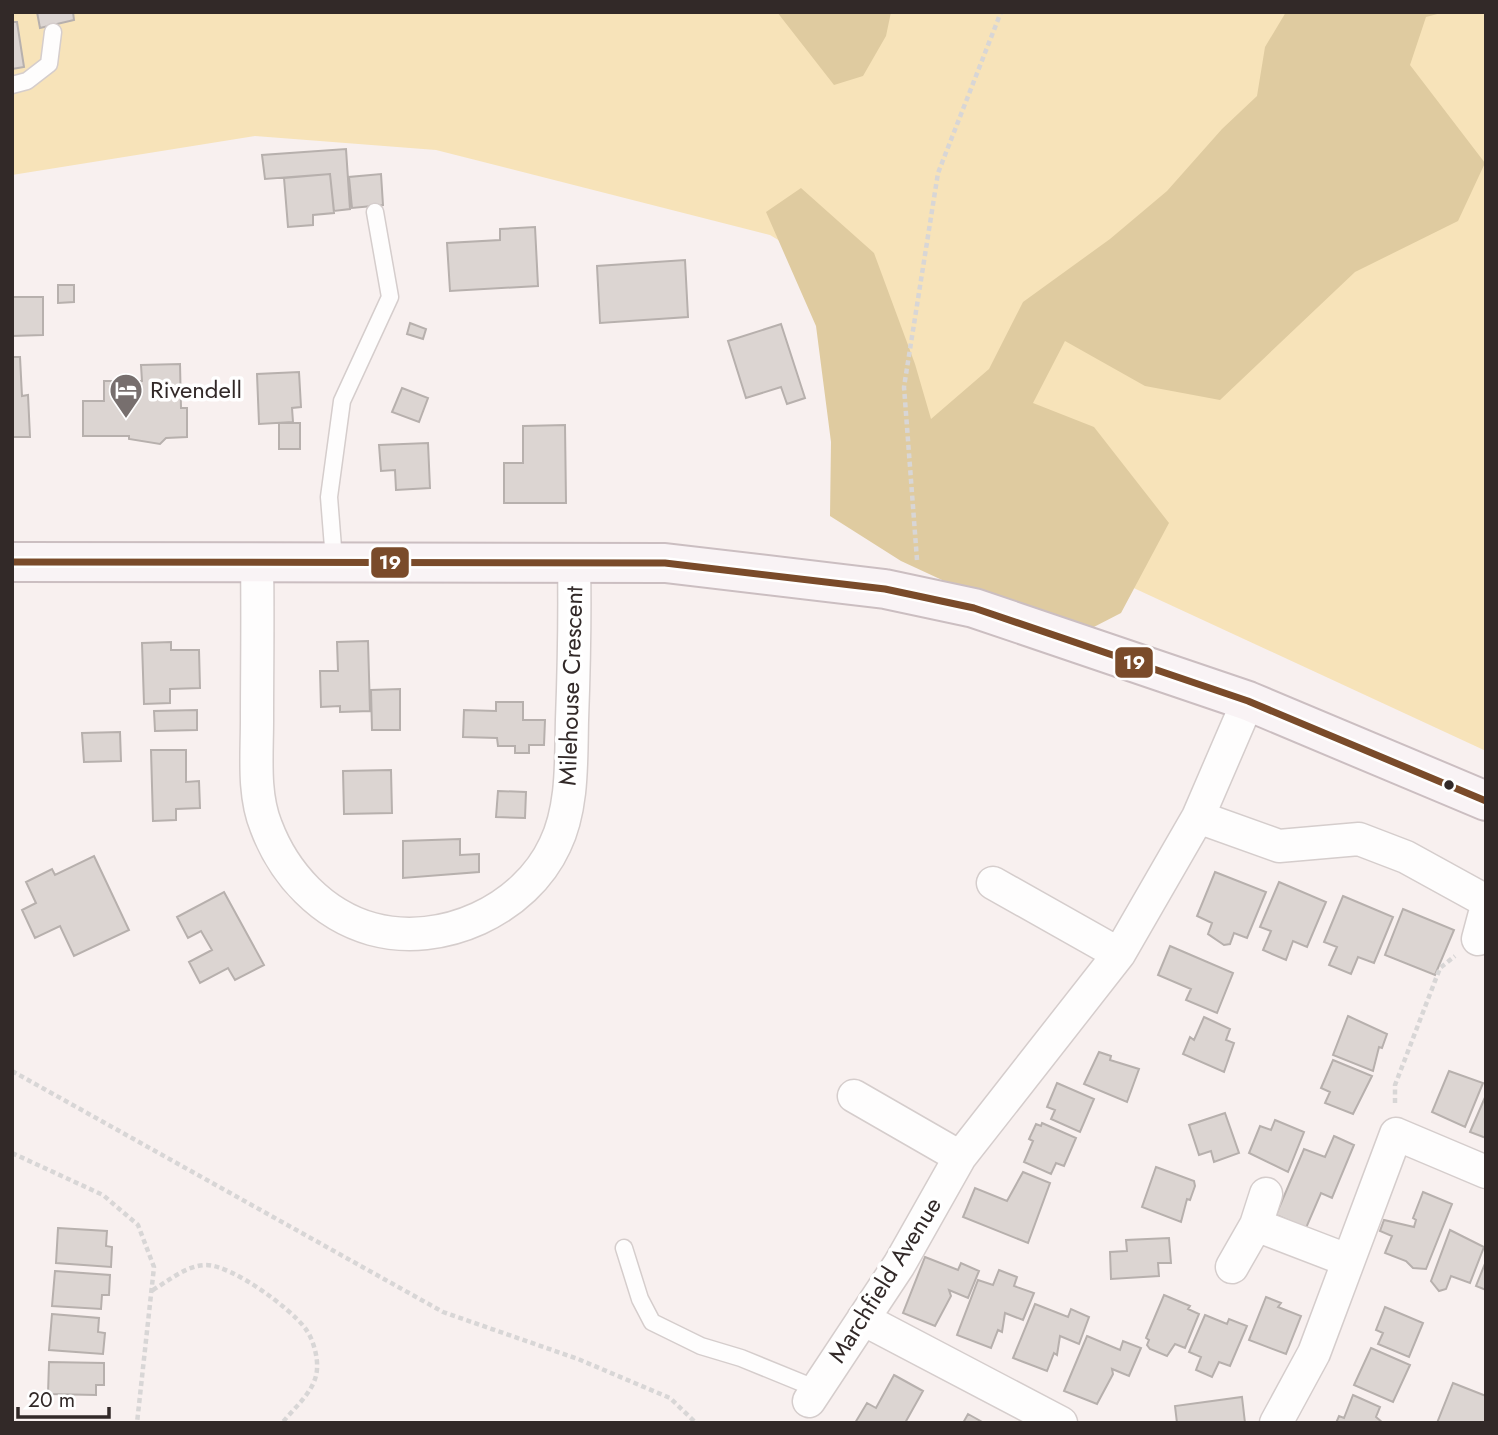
<svg xmlns="http://www.w3.org/2000/svg" width="1498" height="1435" font-family="Jost,sans-serif">
<style>
.green{fill:#f7e3b9}
.forest{fill:#dfcba0}
.building{fill:#dcd5d2;stroke:#b7b0ad;stroke-width:2}
.lines{fill:none;stroke-linecap:round;stroke-linejoin:round}
.service-casing{stroke:#d5cdcc;stroke-width:19}
.minor-casing{stroke:#d5cdcc;stroke-width:35}
.primary-casing{stroke:#cbbec1;stroke-width:42}
.path{stroke:#d8d6d6;stroke-width:4.5;stroke-dasharray:5 3.5;stroke-linecap:butt}
.service{stroke:#fefdfd;stroke-width:16}
.minor{stroke:#fefdfd;stroke-width:32}
.primary{stroke:#f9f3f5;stroke-width:38}
.bus-1-casing{stroke:#fff;stroke-width:12}
.bus-1{stroke:#7a4b2a;stroke-width:7}
.bus-dot{fill:#322928;stroke:#fff;stroke-width:2.5}
.labels{text-anchor:middle;stroke-width:7;stroke-linejoin:round;paint-order:stroke}
.poi-label{font-size:24px;fill:#322928;stroke:#fff;text-anchor:start}
.street-label{font-size:24px;fill:#322928;stroke:#fff}
.line-badge{stroke:#fff;stroke-width:2.5}
.badge-label{font-size:19px;text-anchor:middle;font-weight:bold;fill:#fff}
</style>
<rect width="100%" height="100%" fill="#f8f0ef"/>
<path class="green" d="M12,12H1486V751L1125,584L882,533L879,301L770,235L436,150L255,136L12,175Z"/>
<path class="forest" d="M777,12H891L886,36L863,76L834,85Z
M1286,12H1445L1426,17L1410,65L1485,163L1458,221L1355,272L1220,400L1145,386L1065,341L1033,403L1094,427L1169,523L1121,613L1088,630L981,598L901,561L830,516L831,442L816,326L766,212L801,188L874,253L915,364L931,419L989,369L1023,302L1110,239L1167,191L1222,129L1257,96L1265,47Z"/>
<path class="building" d="M37,12H73L74,20L40,28Z
M12,22H17L24,67L12,69Z
M346,149L350,209L334,211L330,174L265,179L262,155Z
M330,174L334,213L313,215V225L288,227L284,178Z
M381,174L383,205L352,208L349,177Z
M535,227L538,286L450,291L447,243L500,240V229Z
M685,260L688,317L600,323L597,266Z
M58,285H74V302L58,303Z
M12,297H43V335L12,336Z
M410,323L426,329L423,339L407,334Z
M781,324L805,398L787,404L781,387L746,398L728,341Z
M12,357H20L22,396L28,395L30,437H12Z
M180,364L181,408H187V437L166,438L160,444L129,439V436H83V401H104V381H142L141,365Z
M299,372L301,407L292,408L293,422L259,424L257,374Z
M402,388L428,398L419,422L392,412Z
M279,423H300V449H279Z
M565,425L566,503H504V463H523V426Z
M428,443L430,488L396,490L395,470L381,471L379,445Z
M368,641L370,711L340,712V706L321,707L320,671H338L337,642Z
M171,642V650H199L200,688L170,689V703L144,704L142,643Z
M400,689V730H372L371,690Z
M496,702H523V720H545L544,745H529V753H515V746H498L497,738L463,737L464,710L496,711Z
M197,710V730L155,731L154,711Z
M120,732L121,761L84,762L82,733Z
M151,750H186V782L199,781L200,808L176,809V820L153,821Z
M391,770L392,813L344,814L343,771Z
M498,791L526,792L525,818L496,817Z
M460,839V855L479,854V872L403,878V841Z
M94,856L129,930L74,956L60,926L35,938L22,910L36,903L26,882L52,869L55,875Z
M1215,872L1266,892L1247,938L1234,933L1230,944L1224,945L1208,934L1212,923L1197,916Z
M1279,882L1326,902L1307,947L1293,941L1286,960L1263,950L1271,931L1260,927Z
M224,892L264,965L235,980L228,968L200,983L189,962L212,950L201,931L188,938L177,917Z
M1343,896L1393,917L1374,963L1358,957L1351,974L1329,965L1337,947L1324,942Z
M1403,909L1454,930L1435,975L1385,955Z
M1170,946L1233,973L1217,1013L1186,1000L1191,989L1158,975Z
M1348,1016L1387,1034L1382,1048L1379,1047L1373,1071L1333,1055Z
M1204,1017L1230,1029L1226,1040L1234,1043L1224,1072L1183,1054L1190,1037L1194,1040Z
M1099,1052L1111,1056L1110,1060L1139,1069L1127,1102L1084,1084Z
M1333,1060L1372,1076L1353,1114L1325,1103L1330,1092L1321,1088Z
M1449,1071L1483,1083L1465,1127L1432,1112Z
M1057,1083L1094,1099L1080,1132L1051,1119L1055,1110L1047,1107Z
M1486,1095V1138L1470,1132Z
M1225,1113L1239,1153L1214,1162L1211,1151L1199,1155L1189,1125Z
M1275,1120L1304,1132L1288,1172L1249,1153L1260,1126L1271,1130Z
M1042,1123L1076,1138L1064,1166L1056,1163L1051,1174L1024,1162L1033,1141L1029,1139L1036,1124L1041,1126Z
M1334,1136L1354,1145L1332,1198L1321,1193L1306,1228L1276,1215L1304,1149L1325,1157Z
M1156,1167L1194,1181L1195,1186L1190,1200L1187,1199L1181,1222L1142,1207Z
M1023,1172L1050,1183L1028,1243L963,1217L975,1188L1007,1201Z
M1423,1192L1452,1204L1426,1269L1413,1268L1406,1261L1385,1253L1392,1236L1380,1231L1384,1220L1414,1227L1416,1220L1413,1218Z
M58,1228L107,1231L106,1246L112,1247L111,1267L56,1263Z
M1450,1230L1484,1247L1470,1283L1451,1276L1446,1289L1439,1291L1431,1281Z
M1169,1238L1171,1263H1158L1159,1276L1111,1279L1110,1252L1127,1251L1126,1240Z
M925,1257L958,1270L961,1263L979,1271L968,1298L949,1290L951,1296L935,1326L903,1313Z
M1486,1261V1290L1476,1286Z
M999,1270L1017,1277L1014,1286L1034,1293L1023,1320L1005,1313L1002,1332L998,1330L991,1348L957,1335L978,1280L993,1285Z
M55,1271L110,1275L109,1295H102L101,1309L52,1306Z
M1164,1295L1190,1306L1188,1309L1199,1314L1185,1348L1175,1344L1167,1356L1150,1349L1147,1345L1149,1340L1146,1338Z
M1266,1297L1281,1303L1278,1307L1301,1316L1286,1354L1249,1340Z
M1035,1304L1068,1317L1071,1309L1089,1317L1079,1344L1060,1336L1057,1355L1054,1353L1047,1371L1013,1358Z
M1385,1307L1423,1323L1409,1357L1378,1344L1383,1333L1376,1330Z
M52,1314L99,1318L98,1332L105,1333L103,1354L49,1350Z
M1205,1315L1227,1324L1229,1319L1247,1326L1230,1366L1219,1362L1212,1377L1196,1370L1201,1357L1189,1352Z
M1087,1336L1120,1350L1123,1341L1141,1348L1129,1376L1112,1369L1113,1374L1097,1404L1064,1391Z
M1371,1348L1410,1365L1393,1402L1354,1385Z
M49,1362L104,1363V1385H96V1395L48,1394Z
M894,1375L923,1391L905,1423H855L867,1403L876,1408Z
M1453,1383L1486,1396V1423H1437Z
M1353,1395L1380,1407L1376,1417L1383,1423H1336L1339,1416L1344,1418Z
M1242,1397L1245,1423H1177L1175,1406Z
M968,1414L984,1423H963Z"/>
<g class="lines">
<defs>
<path id="service" d="M12,85L27,81L49,64L53,32
M334,560L329,497L342,401L390,297L375,212
M624,1248L640,1299L652,1322L701,1346L741,1358L817,1389"/>
<path id="minor" d="M257,562C258,615 257,668 257,721C257,755 253,794 266,826C284,874 322,915 372,929C442,948 525,910 555,845C573,808 571,761 572,720C574,667 575,614 574,561
M1198,817L1279,846L1359,839L1406,857L1486,901
M993,883L1119,954
M1478,939L1486,909
M854,1096L960,1157
M1256,1225L1347,1260
M1232,1267L1256,1225L1266,1194
M863,1319L1061,1423
M809,1401L899,1265L960,1157L1119,954L1198,817L1248,701
M1276,1423L1314,1353L1396,1134L1486,1172"/>
<path id="primary" d="M12,562L665,563L885,589L974,608L1248,701L1486,801"/>
</defs>
<use href="#service" class="service-casing"/>
<use href="#minor" class="minor-casing"/>
<use href="#primary" class="primary-casing"/>
<path class="path" d="M917,560L904,387L938,173L1001,12
M12,1071L443,1312L578,1359L670,1398L696,1423
M1395,1103V1085L1440,968L1455,956
M12,1153L103,1195L138,1225L154,1267L137,1423
M153,1290C168,1281 187,1265 206,1265C232,1265 290,1308 305,1328C313,1338 318,1357 317,1369C316,1390 295,1407 282,1423"/>
<use href="#service" class="service"/>
<use href="#minor" class="minor"/>
<use href="#primary" class="primary"/>
<defs>
<path id="bus-1" d="M12,562L665,563L885,589L974,608L1248,701L1486,801"/>
</defs>
<use href="#bus-1" class="bus-1-casing"/>
<use href="#bus-1" class="bus-1"/>
</g>
<defs>
<symbol id="hotel-pin" viewBox="-11 -11 22 30"><path d="M0 17L-7.5 6A9.5 9.5 0 1 1 7.5 6Z" fill="#776f6e" stroke="#fff"/><path d="M-6-4.5h1.5V1H6V5H4.5V3h-9V5H-6ZM-4 0a1.8 1.8 0 1 1 3.6 0ZM.5 0V-2.5h3Q6-2.5 6 0Z" fill="#fff"/></symbol>
</defs>
<g fill-rule="evenodd">
<use href="#hotel-pin" x="107" y="371" width="38" height="52"/>
</g>
<circle class="bus-dot" cx="1449" cy="785" r="6"/>
<g class="labels">
<g class="poi-label">
<text x="150" y="398">Rivendell</text>
</g>
<g class="street-label">
<text transform="translate(571 686) rotate(-88)" y="8">Milehouse Crescent</text>
<text transform="translate(885 1280) rotate(-58)" y="8">Marchfield Avenue</text>
</g>
</g>
<g class="line-badge">
<rect x="370" y="546" width="40" height="33" rx="7" fill="#7a4b2a"/>
<rect x="1114" y="646" width="40" height="33" rx="7" fill="#7a4b2a"/>
</g>
<g class="badge-label">
<text x="390" y="569">19</text>
<text x="1134" y="669">19</text>
</g>
<rect width="1498" height="1435" fill="none" stroke="#322928" stroke-width="28"/>
<path d="M18 1407v10h91v-10" fill="none" stroke="#322928" stroke-width="3.5"/>
<text x="28" y="1407" font-size="21" fill="#322928" stroke="#ffffff" stroke-width="5" paint-order="stroke">20 m</text>
</svg>
